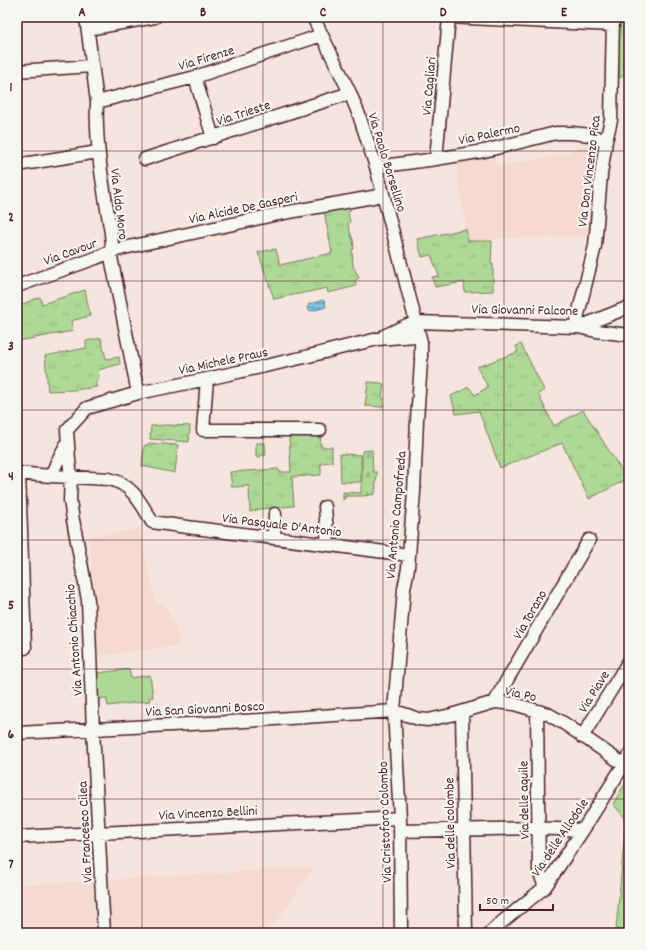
<svg xmlns="http://www.w3.org/2000/svg" width="646" height="950" font-family="Dekko,sans-serif">
<style>
.built{fill:#f6d9d0}
.grass{fill:url(#grass-tufts);stroke:#7c7c60}
.forest{fill:url(#forest-firs);stroke:#7c7c60}
.green{fill:#aed896;stroke:#7c7c60}
.water{fill:url(#water-rules);stroke:#688396}
.lines{fill:none;stroke-linecap:round;stroke-linejoin:round}
.minor-casing{stroke:#4a1f2b;stroke-width:15}
.minor{stroke:#f6f6f2;stroke-width:12}
.grid{fill:none;stroke:#4a1f2b;stroke-width:1;stroke-opacity:0.55}
.labels{text-anchor:middle;stroke-width:4;stroke-linejoin:round;paint-order:stroke}
.street-label{font-size:14px;fill:#4a1f2b;stroke:#f6f6f2}
.neatline{fill:none;stroke:#4a1f2b;stroke-width:1.5}
.grid-label{font-size:13px;text-anchor:middle;font-weight:bold;fill:#4a1f2b}
</style>
<defs>
<pattern id="grass-tufts" width="24" height="20" patternUnits="userSpaceOnUse"><rect width="24" height="20" fill="#aed896"/><path d="M3 7l-1-3M5 7V3M7 7l1-3M15 17l-1-3M17 17v-4M19 17l1-3" fill="none" stroke="#97b981"/></pattern>
<pattern id="forest-firs" width="22" height="20" patternUnits="userSpaceOnUse"><rect width="22" height="20" fill="#aed896"/><path d="M5 1l3.5 6h-7zM16 11l3.5 6h-7z" fill="#97b981"/></pattern>
<pattern id="water-rules" width="6" height="5" patternUnits="userSpaceOnUse"><rect width="6" height="5" fill="#7cc5dd"/><path d="M0 2.5h6" fill="none" stroke="#689fb3"/></pattern>
</defs>
<rect width="100%" height="100%" fill="#f6e5de"/>
<filter id="ink" filterUnits="userSpaceOnUse"><feTurbulence type="fractalNoise" baseFrequency=".025" numOctaves="2"/><feDisplacementMap in="SourceGraphic" scale="8" xChannelSelector="R" yChannelSelector="G"/><feConvolveMatrix kernelMatrix="1 2 1 2 8 2 1 2 1" color-interpolation-filters="sRGB"/></filter>
<g filter="url(#ink)">
<path class="built" d="M592,142L591,163L599,164L593,236L507,238L468,241L455,160L494,156L496,166L563,155Z
M139,529L156,604L165,605L175,628L180,645L99,656L94,615L96,614L89,537Z
M314,867L279,918L262,933H110L108,880Z
M92,881L95,933H17V885Z"/>
<path class="grass" d="M618,17H629V73L619,78Z
M348,206L350,211L348,213L350,222L348,224L352,238L353,239L354,249L352,250L353,266L357,274H358L359,278L355,280L356,286L328,293L327,288L274,299L258,252L276,249L280,265L332,253L324,211Z
M466,229L468,241H492L491,264H493V291L465,292L464,282L435,287L432,277L439,276L431,255L422,257L417,239Z
M85,290L90,316L71,321L73,331L18,341L17,337V316L21,315L20,305L40,297L42,304Z
M101,338L106,359L119,357L120,364L98,370L99,376L98,380L95,382L97,387L74,390L48,391L45,356L86,348V341Z
M521,344L544,390L538,394L554,426L583,410L627,479L589,499L562,443L500,468L479,411L456,414L451,396L469,387L475,395L488,387L477,367L518,352L516,346Z
M368,382L380,383L384,384L382,397L384,398L383,407L365,406Z
M167,425L190,426L189,442L150,439L151,426Z
M320,434L321,447H332V462L321,463V475L292,477L294,506L260,509L250,512L249,486L232,487L230,472L278,469L280,472H291L289,435Z
M150,443L178,445L175,473L142,466L144,446Z
M256,443H265L266,455H261L259,458L256,457Z
M340,454L361,455V482H341Z
M629,777V931L616,930L626,819L613,804Z"/>
<path class="forest" d="M372,450L373,472H377L375,494L364,496H347L343,500V492L361,493V484H362V451Z"/>
<path class="green" d="M129,669L131,678L150,675L153,697L149,698L150,701L108,706L106,698L98,699L97,673Z"/>
<path class="water" d="M323,300L325,302L326,307L312,311L308,310L307,308L309,304Z"/>
<g class="lines">
<defs>
<path id="minor" d="M86,17L97,102C95,147 104,190 111,233L112,245L110,252L138,393
M313,17L350,93L359,115L376,167L383,194L421,342V362L417,420L414,492L408,568L404,589L394,711L400,818L401,933
M448,17L612,25
M88,29L155,17
M17,71L92,66
M195,77L213,138
M97,102L195,77L322,35
M145,159L350,93
M436,159L449,17
M17,165L98,152
M376,167L436,159L484,151L556,133H572L590,135L606,141
M17,286L96,258L110,252L124,248L278,214L373,197L383,194
M575,327L595,246L601,175L606,141L611,120L613,17
M578,327L596,331L629,335
M384,336L405,326L416,322L575,327L584,325L629,307
M207,379L203,430H320
M17,473L51,476L109,479C132,484 141,503 152,522L187,527L409,555
M19,473L25,648
M51,476L57,462L67,443
M325,507L328,545
M274,538L275,514
M495,702L500,692L589,540
M537,711L539,871L545,887
M462,712L466,933
M17,733L229,722L394,711L410,716L418,719L428,720L451,715L495,702L514,704L548,714L565,724L629,768
M582,737L629,661
M400,831L532,828L583,830
M17,837L400,818
M104,933L93,730L88,600L73,520L70,500L71,477L69,460L67,430L87,408L138,393L207,379L305,357L344,347L378,339L415,336L420,338
M490,933L502,922L545,887L583,830L629,756"/>
</defs>
<use href="#minor" class="minor-casing"/>
<use href="#minor" class="minor"/>
</g>
</g>
<path class="grid" d="M142,17V933M263,17V933M383,17V933M504,17V933M17,151H629M17,281H629M17,410H629M17,540H629M17,669H629M17,799H629"/>
<g class="labels">
<g class="street-label">
<text transform="translate(206 57) rotate(-17)" y="5">Via Firenze</text>
<text transform="translate(428 86) rotate(-85)" y="5">Via Cagliari</text>
<text transform="translate(243 112) rotate(-18)" y="5">Via Trieste</text>
<text transform="translate(489 133) rotate(-12)" y="5">Via Palermo</text>
<text transform="translate(388 162) rotate(73)" y="5">Via Paolo Borsellino</text>
<text transform="translate(588 171) rotate(-83)" y="5">Via Don Vincenzo Pica</text>
<text transform="translate(120 204) rotate(83)" y="5">Via Aldo Moro</text>
<text transform="translate(243 207) rotate(-12)" y="5">Via Alcide De Gasperi</text>
<text transform="translate(70 251) rotate(-20)" y="5">Via Cavour</text>
<text transform="translate(525 309) rotate(1)" y="5">Via Giovanni Falcone</text>
<text transform="translate(223 360) rotate(-12)" y="5">Via Michele Praus</text>
<text transform="translate(395 515) rotate(-85)" y="5">Via Antonio Campofreda</text>
<text transform="translate(282 524) rotate(7)" y="5">Via Pasquale D'Antonio</text>
<text transform="translate(529 614) rotate(-60)" y="5">Via Torano</text>
<text transform="translate(73 640) rotate(-94)" y="5">Via Antonio Chiacchio</text>
<text transform="translate(593 691) rotate(-58)" y="5">Via Piave</text>
<text transform="translate(521 693) rotate(12)" y="5">Via Po</text>
<text transform="translate(205 708) rotate(-3)" y="5">Via San Giovanni Bosco</text>
<text transform="translate(523 800) rotate(-91)" y="5">Via delle aquile</text>
<text transform="translate(208 812) rotate(-3)" y="5">Via Vincenzo Bellini</text>
<text transform="translate(384 822) rotate(-92)" y="5">Via Cristoforo Colombo</text>
<text transform="translate(449 823) rotate(-91)" y="5">Via delle colombe</text>
<text transform="translate(84 832) rotate(-93)" y="5">Via Francesco Cilea</text>
<text transform="translate(559 837) rotate(-56)" y="5">Via delle Allodole</text>
</g>
</g>
<rect width="646" height="950" fill="none" stroke="#f6f6f2" stroke-width="44"/>
<path d="M480 904v6h73v-6" fill="none" stroke="#4a1f2b" stroke-width="2"/>
<text x="486" y="904" font-size="12" fill="#4a1f2b" stroke="#f6f6f2" stroke-width="3" paint-order="stroke">50 m</text>
<rect x="22" y="22" width="602" height="906" class="neatline"/>
<g class="grid-label">
<text x="82" y="16">A</text>
<text x="203" y="16">B</text>
<text x="323" y="16">C</text>
<text x="443" y="16">D</text>
<text x="564" y="16">E</text>
<text x="11" y="91">1</text>
<text x="11" y="221">2</text>
<text x="11" y="350">3</text>
<text x="11" y="480">4</text>
<text x="11" y="609">5</text>
<text x="11" y="738">6</text>
<text x="11" y="868">7</text>
</g>
</svg>
